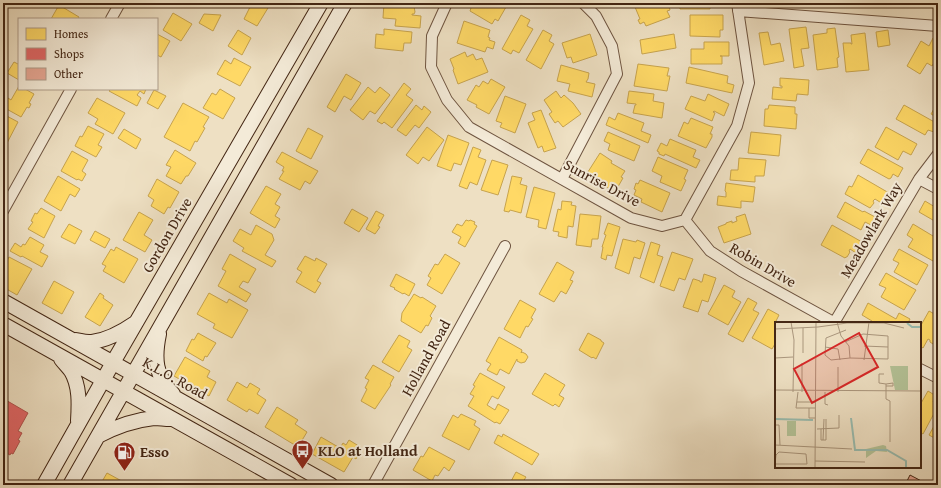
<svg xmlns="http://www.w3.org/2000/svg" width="941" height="488" font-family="'Gentium Book Plus',serif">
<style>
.homes{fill:#ffd966;stroke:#c7a34d}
.shops{fill:#e06666;stroke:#b1534d}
.building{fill:#e6a693;stroke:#432614}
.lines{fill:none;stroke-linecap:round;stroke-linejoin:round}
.minor-casing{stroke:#6e5440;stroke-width:12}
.secondary-casing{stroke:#432614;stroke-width:16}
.minor{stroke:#f4ebd8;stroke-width:10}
.secondary{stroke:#f4ebd8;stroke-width:14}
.labels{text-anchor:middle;stroke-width:4;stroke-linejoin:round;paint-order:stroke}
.street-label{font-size:15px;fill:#432614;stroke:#f4ebd8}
.poi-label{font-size:15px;font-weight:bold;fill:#432614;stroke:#f4ebd8;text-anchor:start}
.inset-river{fill:none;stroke:#99bdb1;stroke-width:2}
.inset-road{fill:none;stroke:#aa967d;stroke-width:1}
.view{fill:#d62828;fill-opacity:0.15;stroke:#d62828;stroke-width:2}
.inset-edge{fill:none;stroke:#432614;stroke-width:2}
</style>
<rect width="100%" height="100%" fill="#eee0c3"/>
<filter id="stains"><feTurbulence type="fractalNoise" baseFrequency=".005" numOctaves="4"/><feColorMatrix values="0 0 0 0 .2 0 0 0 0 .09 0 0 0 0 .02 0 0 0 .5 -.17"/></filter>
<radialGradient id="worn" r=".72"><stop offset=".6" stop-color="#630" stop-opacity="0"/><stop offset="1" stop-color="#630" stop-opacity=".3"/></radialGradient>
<path class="homes" d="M175,3H199V5L175,4Z
M252,3H271L257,26L244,19Z
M384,3L414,6L415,12L414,14H412V15L421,16L420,28L395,26L396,19L383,18Z
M469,3H500L506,7L498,21L495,19L492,24L470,11L471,8L467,5Z
M645,3H658L659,5L665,3H668L670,10L667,11L670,17L646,26L644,22L640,24L638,20L640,19L635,7Z
M680,3H715V5H710V9H680Z
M59,5L79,17L78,19H51Z
M173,13L192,24L181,41L163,30Z
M204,14L221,15L213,31L199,23Z
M521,15L530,20L527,26L533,29L519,53L513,50L511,54L502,49Z
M690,15H723V30H720V37L690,36Z
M464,21L490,30L488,37L490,38L489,40L495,42L493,49L487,47L485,52L457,43Z
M806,27L809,48L801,49L804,66L794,68L789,29Z
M835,28L839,57L837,58L838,67L817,70L813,35L827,33V29Z
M384,29L412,32L411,43H404L403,51L375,48L376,34L384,35Z
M238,30L251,38L242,55L228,46Z
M543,30L552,35L549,41L554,44L541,69L526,60Z
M888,30L890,45L878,47L876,32Z
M768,32L771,45L780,43L784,61L764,65L759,33Z
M865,33L869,70L846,72L843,43H851V44H852L851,35Z
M157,34L170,41L161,57L157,55Z
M590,34L597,55L573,63L571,57L567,58L562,43Z
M674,34L676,48L642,54L640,40Z
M933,38L938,40V56L932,66L927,63L920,74L907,66L921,41L929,46Z
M704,42H729V56H720H722V64H691V49H704Z
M465,52L467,57L473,54L476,60L482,58L488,72L458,84L453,70L454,69L450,59Z
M234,58L251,67L240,86L217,74L225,60L231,64Z
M14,62L18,64L19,63V80L7,73Z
M638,64L669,68L667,76H670L667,91L634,86Z
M561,65L589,73L588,79L586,82L595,84L592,97L568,91L570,84L557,81Z
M689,67L728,76L727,83L734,85L732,93L686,83Z
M346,74L361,83L351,100L344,96L335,112L327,107Z
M780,78L809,80L808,95L797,94L796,101L772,99L773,87L782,88V86H780Z
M491,79L505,87L489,114L476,107L477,105L467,100L476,85L479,87L483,81L488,84Z
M404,83L411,89L406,95L413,100L392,128L384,122L382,124L377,121Z
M19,86V89H25L34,94L29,103L31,104L29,108L27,107L21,117L3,107L8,98L11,100Z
M368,87L375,93L380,87L390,95L375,114L370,111L363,120L350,110Z
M109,89H146L144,94L140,91L137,95L141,98L137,106L109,91L110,90Z
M220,89L235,98L223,119L203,108L212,93L216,95Z
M154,90L166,96L158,109L147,103Z
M556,91L561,98L564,95L573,103L581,114L563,127L558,121L555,123L549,114L552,112L544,100Z
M629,91L654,94L653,101L664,103L662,118L633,113L635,105H636V104L627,103Z
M708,94L729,104L724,116L714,111L713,112L715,113L712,121L685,109L691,96L705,101Z
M505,96L526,104L515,133L500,127L502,123L496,121Z
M97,98L125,113L113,134L95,124L98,119L88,113Z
M938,102V118L931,114Z
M183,103L209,117L203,127L205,128L197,142L195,141L190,151L164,137Z
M416,105L422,110L424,106L431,112L419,128L415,125L406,136L397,130Z
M769,105L795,107V114H797L796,129L764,126L765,109H768Z
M904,105L938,124L934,132L928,130L925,135L896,119Z
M541,110L556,148L544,152L542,146L538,148L528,123L535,120L532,113Z
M618,113L644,123L641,131L651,135L648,143L606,125L609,117L615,120Z
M3,114L18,122L6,145L3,144Z
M691,118L713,127L710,134H712V137L706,148L678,136L684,122L688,124Z
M88,126L104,134L98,145L102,147L96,157L75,146L80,136L82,137Z
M427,127L444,140L429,161L423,157L418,164L406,155Z
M886,127L917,144L911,155L903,151L898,160L875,147Z
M308,128L323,136L311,159L296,151Z
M124,129L141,139L136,149L118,138Z
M608,132L640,146L634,161L608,150L610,144L604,141Z
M751,132L781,135L779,156L748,153Z
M448,135L469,143L461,165L454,163L451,171L437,166Z
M670,139L696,150L693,157L700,160L696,168L665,154L664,156L659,154V152L657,151L661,143L667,146Z
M473,147L481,150L478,157L486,160L477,185L470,182L467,189L459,186Z
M868,149L903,168L898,177L893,174L891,178L889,179L860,163Z
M175,150L196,163L188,176H186L181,184L166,176L171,167L166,165Z
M72,151L88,160L82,171L86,174L82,181L78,179L77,180L61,171Z
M282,152L318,171L310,184L305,181L300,190L279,179L284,171H282L284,167L276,162Z
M600,153L612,161L611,163L625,171L621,177L623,178L615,192L586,175Z
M658,157L688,170L684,179L686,180L681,191L660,182L662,176L652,171Z
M739,158L766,160L764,176H755V182L730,180L731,170H738Z
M492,160L508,165L498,195L481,190Z
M858,175L889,193L883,204L875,199L873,201L874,203L870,208L845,194L849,186L852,187Z
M58,176L80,189L75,197L70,194L61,211L44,201Z
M512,176L522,178L520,184L527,186L521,213L510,210L509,212L504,211Z
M157,179L179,192L170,208L168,207L164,214L151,206L154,200L148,196Z
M640,180L670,193L662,212L641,202L642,199L634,195L636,190L634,189L636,183L638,184Z
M726,183L755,187L753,202L741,201V208L717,205L718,196L726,197V192L725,191Z
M266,186L281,194L275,204L280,207L275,216L280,219L275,228L250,213Z
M534,187L555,193L546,229L538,227L539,220L526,217Z
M562,201L572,202L571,205L576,206L573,227L568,226L567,238L558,236L559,232L553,231L558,209L561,210Z
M925,201L935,207L937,203H938V223L919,212Z
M845,202L863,212L864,211L875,217L871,225L865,222L861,230L837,217Z
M41,208L55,216L44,238L28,229L33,222L31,221L35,213L37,214Z
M352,209L368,218L359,232L344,223Z
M376,211L384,215L378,226L380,227L375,234L366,229Z
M139,212L153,220L144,235L152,240L145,252L123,240Z
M580,214L601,216L598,239H592L591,247L576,245Z
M745,214L751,234L724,243L718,227L726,224V223L732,221V223L737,221L736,217Z
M466,220L469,221L470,220L475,222L474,224L477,226L465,247L458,243L461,237L452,232L457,224L462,226Z
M608,223L620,227L612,256L607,255L606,260L601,258L603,247H602L606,235L604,234Z
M69,224L82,231L75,244L61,237Z
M913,224L938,239V247L935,252L937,254L933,261L908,247L913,239L907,235Z
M256,225L272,234L274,240L265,255L276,261L272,267L242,251L244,248L233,241L240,229L251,235Z
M832,225L862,242L856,253L850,249L849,251L850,252L847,257H846L845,258L821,245Z
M95,231L110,239L105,248L90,240Z
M30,237L44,245L40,252L48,256L42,267L22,256L21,257L10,251L15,243L21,247L23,244L25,245Z
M623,239L636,242L637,240L645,243L640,259L634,257L629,274L615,268Z
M651,242L660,245L657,255L663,257L654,283L640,277Z
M116,247L138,259L124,283L103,271L106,266L102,264L111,249L114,251Z
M899,249L928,265L917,285L894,272L899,263L893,260Z
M672,252L693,259L685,280L679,278L674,291L660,286Z
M230,254L256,269L248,283L243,281L239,287L251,294L246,302L218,286L226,271L222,269Z
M445,254L460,263L442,294L427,285L431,278L428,276L435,264L438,265Z
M305,256L315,261L316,258L327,264L317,281L321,283L315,293L296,282L302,272L297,269Z
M9,257L32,269L17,295L3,287V268Z
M557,262L574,272L570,280L573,281L566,294L561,291L554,302L539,294Z
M886,273L916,290L904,310L881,297L886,288L879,285Z
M396,274L415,284L409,296L404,293L403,294L394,289L395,288L390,286Z
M704,274L716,278L708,302L702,300L698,312L683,307L693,279H694L700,281V282H702Z
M54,281L74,292L62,314L42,303Z
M724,285L735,291L732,297L741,302L728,325L708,314Z
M100,293L104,296L103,298L113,305L100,326L85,317Z
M209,293L227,303L229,299L248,310L232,338L213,328L215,324L197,314Z
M414,294L421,298L422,297L436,306L430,316L432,318L428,326L426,325L421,333L401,321L402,313Z
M748,298L757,303L753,310L759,313L743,342L728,334Z
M520,300L536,309L531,318L533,319L528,327L526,326L520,338L504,329Z
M868,303L896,319L899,313L910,319L908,323H871L872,321L862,315Z
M768,309L779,315L776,321L779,323H776V342L772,349L752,338Z
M929,311L938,316V342L936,345L934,343L933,344L930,342V340L928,339L923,348L920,346V327Z
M198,333L216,343L207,357L205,356L203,361L186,351L192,339L194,340Z
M588,333L601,340V341L604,343L596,359L593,357L592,358L579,350Z
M399,335L410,341L407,347L412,350L399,372L382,362Z
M499,337L522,350L521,353L522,352L526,354L528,357L525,362L521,363L517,361V359L509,374L500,369L497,375L487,370L491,364L486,361Z
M185,357L210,371L207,377L216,382L209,396L174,376Z
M373,365L394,377L390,384L391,385L375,409L361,401L367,389L365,388L369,380L365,378Z
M480,373L505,387L498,399L492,396L487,405L495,410L498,404L509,410L500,424L496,422L495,423L468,406L474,396L470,394L475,386L473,385Z
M545,373L565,385L559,395L564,398L559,407L555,404L553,406L532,394Z
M237,382L247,388L250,383L260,389L257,394L266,400L258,414L249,409L247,412L227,400Z
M928,391L936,396L933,402L938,405V406L923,434L920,432V405Z
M277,407L298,420L295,424L307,432L298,447L265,427Z
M461,414L476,421L474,425L480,429L469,450L442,436L453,415L458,418Z
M938,419V440L929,435Z
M503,434L539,454L532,465L494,443L498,435L502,437Z
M321,437L340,448L343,443L346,445L349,440L362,448L356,459L353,457L344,472L312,454Z
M429,447L455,461L449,471L444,467L438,476L435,475L432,481L413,470L421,456L423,457Z
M516,472L526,477L521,485H509Z
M107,473L129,485H100Z"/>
<path class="shops" d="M4,399L28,413L18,431L22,433L18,440L20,441L13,454L11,453L10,455L3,451V400Z"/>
<path class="building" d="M910,475L929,485H905Z"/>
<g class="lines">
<defs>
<path id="minor" d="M447,3L432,36L431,67L447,100L469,127L631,218L662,226L685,220L737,126L749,83L737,3
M738,11L938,26
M111,19L120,3
M562,179L617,74L612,46L596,16L583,3
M919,179L938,189
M3,211L71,89
M685,220L710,251L741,271L835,323
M834,323L919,179L938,154
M920,369L938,378
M373,485L505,246"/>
<path id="secondary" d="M3,301L331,485
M3,324L291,485
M159,334C154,358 155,376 173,394
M76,340C81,341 87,342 92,342C107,340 122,332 135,323
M61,359C64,363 68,367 71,371C80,386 79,404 78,421
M98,436C115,427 135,420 154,418C159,418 165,419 170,419
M44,485L115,359L321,3
M70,485L345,3"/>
</defs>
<use href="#minor" class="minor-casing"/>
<use href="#secondary" class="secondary-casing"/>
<use href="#minor" class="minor"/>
<use href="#secondary" class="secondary"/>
</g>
<defs>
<symbol id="bus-pin" viewBox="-11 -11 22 30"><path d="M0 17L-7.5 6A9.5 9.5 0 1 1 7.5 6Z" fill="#8f2418" stroke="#f4ebd8"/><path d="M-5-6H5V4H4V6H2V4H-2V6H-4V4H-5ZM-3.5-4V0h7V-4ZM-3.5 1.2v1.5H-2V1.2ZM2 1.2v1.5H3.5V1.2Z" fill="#fff"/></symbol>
<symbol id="fuel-pin" viewBox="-11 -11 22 30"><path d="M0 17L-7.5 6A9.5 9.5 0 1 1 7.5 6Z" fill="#8f2418" stroke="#f4ebd8"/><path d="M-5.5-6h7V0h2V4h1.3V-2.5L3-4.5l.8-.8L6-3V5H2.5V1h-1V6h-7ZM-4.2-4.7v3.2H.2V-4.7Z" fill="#fff"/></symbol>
</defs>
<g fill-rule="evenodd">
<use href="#bus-pin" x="290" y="438" width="25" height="34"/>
<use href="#fuel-pin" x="112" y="440" width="25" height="34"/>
</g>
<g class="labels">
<g class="street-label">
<text transform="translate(602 183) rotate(28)" y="5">Sunrise Drive</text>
<text transform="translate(871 230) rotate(-60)" y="5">Meadowlark Way</text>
<text transform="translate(167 235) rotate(-60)" y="5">Gordon Drive</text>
<text transform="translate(763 265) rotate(30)" y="5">Robin Drive</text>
<text transform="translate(426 358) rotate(-61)" y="5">Holland Road</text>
<text transform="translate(175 378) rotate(29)" y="5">K.L.O. Road</text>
</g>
<g class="poi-label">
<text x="318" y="456">KLO at Holland</text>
<text x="140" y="457">Esso</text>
</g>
</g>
<g transform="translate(775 322)">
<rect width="146" height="146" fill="#eee0c3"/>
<path d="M115,44H133V68H120ZM12,99H21V114H12ZM108,123L111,124L112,130L101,129L91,136V127Z" fill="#b4c398"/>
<path class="inset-river" d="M132,1L137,5H145M76,96L80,128H112L131,139V146M0,97L38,98"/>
<path class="inset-road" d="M16,0L19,18L18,70M62,0L66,14L74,24L75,36M0,7L43,5L72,1H109L129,6M71,8L51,16L50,33L56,38L75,36M70,20L88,12L113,14V37L75,36M89,24L113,25M50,25L63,27L65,38M28,31V6M0,36L18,35M89,38L94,0M63,45V70M109,52H104V61L111,62V77L115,79V120M111,62L118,61V64H111M0,68L146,69M23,70L21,86H40M27,70V41M50,70V82L53,83M22,80H40M34,86V96H40M0,103H4L5,123M42,107L64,106V93M46,107V118H51V97M48,118L49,97M0,123L77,127M4,130L31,132L32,142H0L1,133ZM40,139L90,140M40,146L41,0"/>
<path class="view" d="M84,11L103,45L37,81L19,47Z"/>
<rect width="146" height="146" class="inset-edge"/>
</g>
<rect width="941" height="488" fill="none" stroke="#eee0c3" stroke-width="16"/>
<rect x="4" y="4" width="933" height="480" fill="none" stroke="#432614" stroke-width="2"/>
<rect x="8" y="8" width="925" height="472" fill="none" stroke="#432614"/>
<rect x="18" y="18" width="140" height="72" fill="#f4ebd8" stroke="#ad9c8a"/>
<rect x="26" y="28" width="20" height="12" fill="#ffd966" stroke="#ad9c8a"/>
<text x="54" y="38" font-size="12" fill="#432614">Homes</text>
<rect x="26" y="48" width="20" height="12" fill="#e06666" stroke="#ad9c8a"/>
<text x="54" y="58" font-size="12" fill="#432614">Shops</text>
<rect x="26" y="68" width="20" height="12" fill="#e6a693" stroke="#ad9c8a"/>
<text x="54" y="78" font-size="12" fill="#432614">Other</text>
<rect width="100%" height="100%" filter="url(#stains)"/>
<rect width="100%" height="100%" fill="url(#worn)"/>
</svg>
